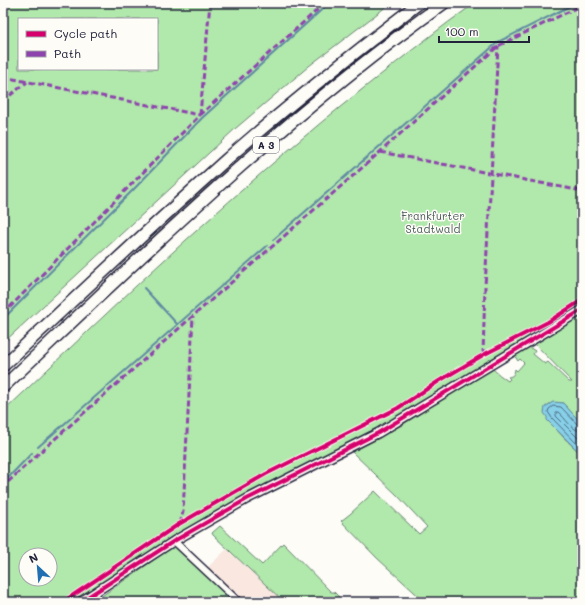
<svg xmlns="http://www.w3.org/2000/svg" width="585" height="605" font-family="Mali,sans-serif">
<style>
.built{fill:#f9e7e0}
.green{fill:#b1e8ab;stroke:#6a8573;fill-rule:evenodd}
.water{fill:#87d0e8;stroke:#5f8aa3}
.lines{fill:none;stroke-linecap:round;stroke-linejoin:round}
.shore{stroke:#4a6880;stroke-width:1}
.stream{stroke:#5f8aa3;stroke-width:2}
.minor-casing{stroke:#22223b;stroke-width:9}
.tertiary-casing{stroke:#22223b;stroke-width:11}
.motorway-casing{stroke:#22223b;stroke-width:14}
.minor{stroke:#fdfcf7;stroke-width:6}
.tertiary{stroke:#fdfcf7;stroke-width:8}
.motorway{stroke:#fdfcf7;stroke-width:11}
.quiet{stroke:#8e44ad;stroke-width:3;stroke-dasharray:6 3;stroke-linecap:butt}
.cycleway-casing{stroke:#fdfcf7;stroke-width:6}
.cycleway{stroke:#d6006c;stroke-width:4}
.labels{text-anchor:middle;stroke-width:3;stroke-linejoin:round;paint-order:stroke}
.shield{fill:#fdfcf7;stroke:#646373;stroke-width:1}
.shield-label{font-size:10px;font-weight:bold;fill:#22223b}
.park-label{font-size:11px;fill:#4d5d5d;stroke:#fdfcf7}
</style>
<rect width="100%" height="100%" fill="#fdfcf7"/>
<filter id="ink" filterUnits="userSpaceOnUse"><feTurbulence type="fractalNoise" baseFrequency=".025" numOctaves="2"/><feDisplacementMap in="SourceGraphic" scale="8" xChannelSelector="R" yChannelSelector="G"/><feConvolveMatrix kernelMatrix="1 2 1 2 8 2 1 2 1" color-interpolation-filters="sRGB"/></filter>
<g filter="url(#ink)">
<path class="built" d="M227,549L284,602H243L207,568Z"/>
<path class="green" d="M3,3H391L309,66L236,128L3,343ZM19,19H157V69H19Z
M475,3H582V307L354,442L181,534L129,565L74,602H3V412C122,298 241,185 370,83C405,56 439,28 475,3ZM26,555H50V579H26Z
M582,314V424L563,403C558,402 552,402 548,405C534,413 575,448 582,455V602H425L377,558L341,521L350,514L375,491L419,534L427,527L397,495L352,452L402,425L492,368C497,373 502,377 508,381L510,379L508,377C513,376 514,375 515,369L517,371L524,363L520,359L518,361L514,355L529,347L535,351L533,354L545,364L548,362L569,382H572L534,343Z
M220,526L262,565L283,543L331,592H334L344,602H284L213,535L212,533Z
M174,546L236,602H93Z"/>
<path class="water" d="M553,402L563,403L582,424V455L547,420V417L544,413L545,407Z"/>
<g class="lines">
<path class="shore" d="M582,426L578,425L561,407L553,406L549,409L548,412L552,418L582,449
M582,431C571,431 566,418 558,412H556V416L582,442"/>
<path class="stream" d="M273,240L498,42L576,3
M144,288L177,324
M3,319L133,190L202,118L329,3
M38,447L267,246
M3,483L32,453"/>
<defs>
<path id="minor" d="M174,541L239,602"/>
<path id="tertiary" d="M80,602L174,541L247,499L378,433L582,310"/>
<path id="motorway" d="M3,366C77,296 151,227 227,159C289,104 354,53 419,3
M3,387C145,253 285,116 444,3"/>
</defs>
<use href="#minor" class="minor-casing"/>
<use href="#tertiary" class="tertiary-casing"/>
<use href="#motorway" class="motorway-casing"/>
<use href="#minor" class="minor"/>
<use href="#tertiary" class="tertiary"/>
<use href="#motorway" class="motorway"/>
<path class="quiet" d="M3,77L200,115
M3,101L27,82
M200,115L210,3
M380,152L582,191
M3,314L200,115L325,3
M483,355L485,287L498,46
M8,482L38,454L193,316L380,152L498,46L582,5
M180,524L183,512L193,316
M3,559L4,572L3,592"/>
<defs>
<path id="cycleway" d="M63,602L179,524L266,474L398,408L439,381L483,355L548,322L582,300
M80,602L174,541L247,499L378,433L582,310"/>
</defs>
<use href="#cycleway" class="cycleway-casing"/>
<use href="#cycleway" class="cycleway"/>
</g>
</g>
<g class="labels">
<rect class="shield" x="253" y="137" width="26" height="16" rx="3"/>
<g class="shield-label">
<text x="266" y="149">A 3</text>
</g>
<g class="park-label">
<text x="433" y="220">Frankfurter<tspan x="433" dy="13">Stadtwald</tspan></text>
</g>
</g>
<rect width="585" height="605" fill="none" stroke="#fdfcf7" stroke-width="16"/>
<rect x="8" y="8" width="569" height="589" fill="none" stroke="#22223b" stroke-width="1.5" filter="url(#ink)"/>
<rect x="18" y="18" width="140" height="52" fill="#fdfcf7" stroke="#a5a5ac"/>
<rect x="26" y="31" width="20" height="6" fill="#d6006c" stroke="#a5a5ac"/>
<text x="54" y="38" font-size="12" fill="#22223b">Cycle path</text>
<rect x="26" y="51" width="20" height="6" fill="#8e44ad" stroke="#a5a5ac"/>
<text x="54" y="58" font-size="12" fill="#22223b">Path</text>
<g transform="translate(38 567) rotate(334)"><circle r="19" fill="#fdfcf7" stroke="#a5a5ac"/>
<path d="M0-3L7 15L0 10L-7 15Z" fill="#1f6fb2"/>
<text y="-6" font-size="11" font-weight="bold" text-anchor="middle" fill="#22223b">N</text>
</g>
<path d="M439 36v6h90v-6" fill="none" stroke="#22223b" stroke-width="2"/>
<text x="445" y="36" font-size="12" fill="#22223b" stroke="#fdfcf7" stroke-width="3" paint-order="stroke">100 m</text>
</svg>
